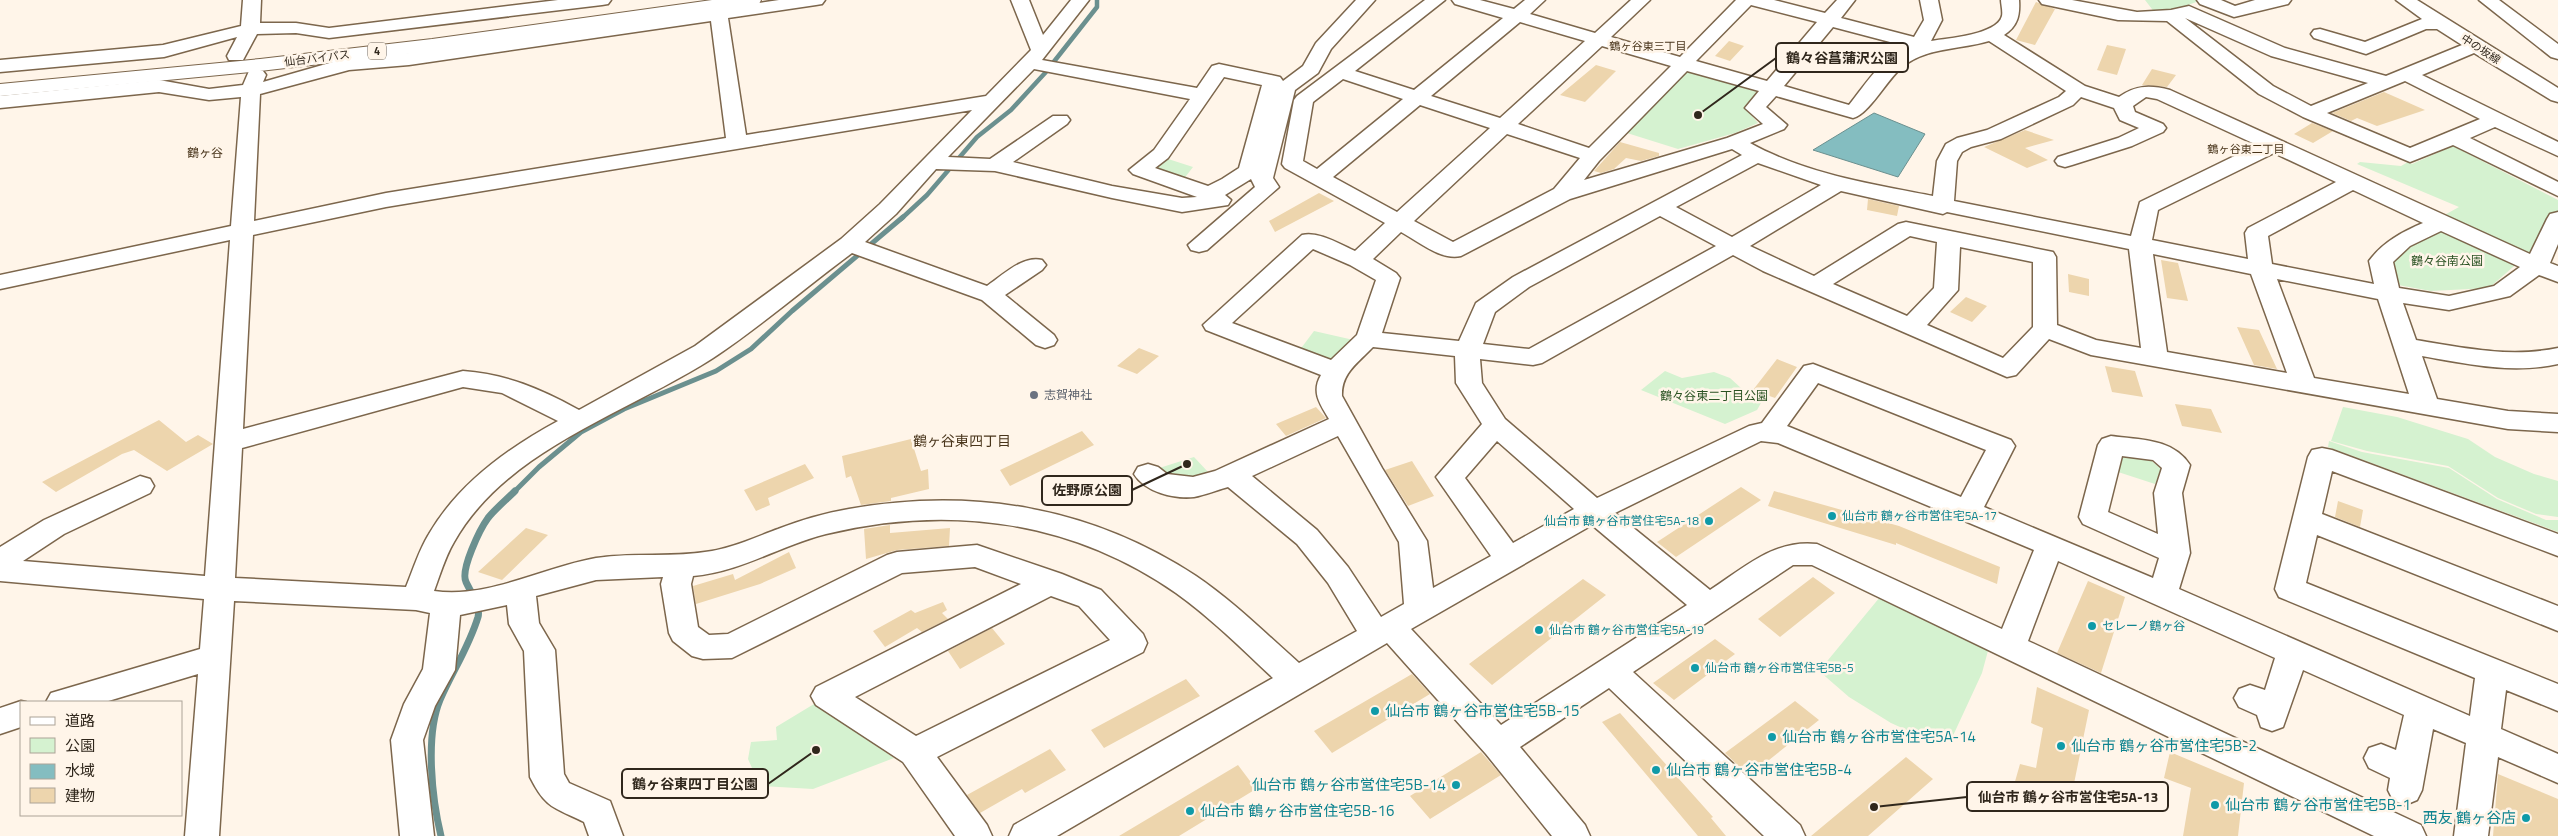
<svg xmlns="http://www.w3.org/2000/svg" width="2558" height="836" font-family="'Titillium Web','Noto Sans JP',sans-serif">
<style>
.green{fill:#d5f2d0}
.water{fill:#84bdc0;stroke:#6b908f}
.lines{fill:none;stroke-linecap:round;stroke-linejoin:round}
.stream-far2{stroke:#6b908f;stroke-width:4.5}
.stream-far1{stroke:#6b908f;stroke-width:5}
.stream{stroke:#6b908f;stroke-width:7}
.building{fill:#edd5ad}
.minor-casing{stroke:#7c664c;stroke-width:3}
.highway-casing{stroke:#7c664c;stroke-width:2}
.minor{fill:#fff;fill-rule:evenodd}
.highway{fill:#fff;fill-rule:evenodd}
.worship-dot{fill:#6b7280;stroke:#fff5e9;stroke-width:2}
.culture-dot{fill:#0f9aa8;stroke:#fff5e9;stroke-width:2}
.labels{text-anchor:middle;stroke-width:5;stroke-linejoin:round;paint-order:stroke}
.far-neighbourhood-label{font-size:11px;fill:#49351b;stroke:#fff5e9}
.far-street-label{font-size:11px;fill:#30271c;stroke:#fff5e9}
.shield{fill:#fff5e9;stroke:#6e655a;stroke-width:1}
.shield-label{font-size:11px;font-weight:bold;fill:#30271c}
.far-quarter-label{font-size:12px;fill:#49351b;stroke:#fff5e9}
.park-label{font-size:12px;fill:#2a5222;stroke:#fff5e9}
.worship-label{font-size:12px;fill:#5b616d;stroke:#fff5e9;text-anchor:start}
.culture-label{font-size:12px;fill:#0d838f;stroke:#fff5e9;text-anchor:start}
.neighbourhood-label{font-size:14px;fill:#49351b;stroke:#fff5e9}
.near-culture-label{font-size:15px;fill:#0d838f;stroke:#fff5e9;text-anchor:start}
.leader{fill:none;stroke:#30271c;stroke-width:2}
.callout-dot{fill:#30271c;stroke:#fff5e9;stroke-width:2}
.callout{fill:#fff5e9;stroke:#30271c;stroke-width:2}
.callout-label{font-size:14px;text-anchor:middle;font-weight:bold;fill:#30271c}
</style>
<rect width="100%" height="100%" fill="#fff5e9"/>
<path class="green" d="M2145,0H2198L2199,1L2163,14L2155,13Z
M1686,71L1757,92L1744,107L1758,123L1735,133L1678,149L1627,133Z
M2453,146L2558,200V211L2552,214L2529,256L2439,218L2459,207L2357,164L2360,162L2401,166L2408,162L2412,164Z
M1162,157L1193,167L1183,180L1153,172Z
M2446,229L2521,260L2489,288L2431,291L2398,285L2392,263L2412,246Z
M1314,331L1358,341L1338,361L1306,355L1299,351Z
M1665,371L1682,378L1714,372L1730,378L1752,398L1761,403L1757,410L1725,424L1641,390Z
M2343,407L2397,417L2468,439L2495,457L2534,474L2558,481V517L2536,514L2498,498L2448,466L2367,451L2331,441Z
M2329,441L2362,452L2449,468L2497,499L2546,520H2558V532L2328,447Z
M2137,455L2146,456L2161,469L2155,484L2115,471L2122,457Z
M1194,457L1209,473L1180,481L1153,470Z
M1880,597L1989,647L1982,673L1951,740L1933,742L1891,723L1849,697L1819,671Z
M814,704L894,758L813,789L760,786L748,759L751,742L777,740L776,727Z"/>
<path class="water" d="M1874,113L1925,134L1898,177L1813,150Z"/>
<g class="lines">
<path class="stream-far2" d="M901,219L927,195L977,137L1011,110L1045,73L1097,7V0"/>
<path class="stream-far1" d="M513,493L539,467L581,432L624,409L716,371L751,349L792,311L903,217"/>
<path class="stream" d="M441,836C432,799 425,736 440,700C452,672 469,647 478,617C481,606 470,591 466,582C460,570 480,529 488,518C495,509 506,500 515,491"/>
</g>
<path class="building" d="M2036,2L2055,9L2035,45L2016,40Z
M1729,41L1744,46L1730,61L1715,56Z
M2107,45L2126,49L2117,75L2097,70Z
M1596,65L1616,71L1585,102L1560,95Z
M2152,69L2176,75L2167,87L2142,85Z
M2384,92L2425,110L2377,126L2357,118L2351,121L2332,113Z
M2312,123L2333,131L2313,143L2294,134Z
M2025,130L2054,140L2025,148L2048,160L2027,168L1984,147Z
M1620,142L1659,153V156L1641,161L1626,158L1614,169L1601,173L1594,171Z
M1319,193L1334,201L1275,232L1269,221Z
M1868,199L1899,206L1897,216L1867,210Z
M2161,260L2178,263L2188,301L2167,298Z
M2068,274L2089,279V296L2069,292Z
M1966,297L1987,306L1972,322L1950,312Z
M2237,327L2259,330L2277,369L2254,365Z
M1139,348L1159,356L1137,374L1117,366Z
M1777,359L1797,367L1775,398L1753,390Z
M2105,366L2135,371L2143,397L2112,392Z
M2175,404L2211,409L2222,433L2182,426Z
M1316,407L1326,418L1286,436L1276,424Z
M159,420L186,442L198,435L213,444L167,471L134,450L122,454L56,492L42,482Z
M1082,431L1094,445L1010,486L1000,470Z
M911,439L921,471L928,469L929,489L891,498V501L861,505L851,476L846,478L842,456Z
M1412,461L1434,496L1408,506L1385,470Z
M805,464L814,478L768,498L770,505L756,511L744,490Z
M1741,487L1761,500L1676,557L1657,542Z
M1774,491L1899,526L2000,567L1997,584L1896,543V545L1768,506Z
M2338,501L2363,510L2360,527L2335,517Z
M890,525V533L950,528L949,546L897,550L866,559L864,529Z
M526,528L548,535L502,580L478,572Z
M789,552L796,568L760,584L696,604L693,586L733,574L735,580Z
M1813,577L1835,593L1780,637L1758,619Z
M1583,579L1606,595L1492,685L1469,664Z
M2088,581L2125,597L2101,673L2057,653Z
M943,602L947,610L942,613L948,619L922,632L917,628L885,647L873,631L911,610L915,613Z
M992,628L1005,644L960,669L948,651Z
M1715,639L1735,654L1674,700L1653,683Z
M1412,674L1430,694L1332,753L1314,731Z
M1186,679L1200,696L1104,748L1091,730Z
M2037,687L2089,710L2069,808L2014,785L2020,764L2036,768L2043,728L2031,723Z
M1795,701L1819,720L1749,776L1725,753Z
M1620,713L1713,817L1711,818L1726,836H1698L1602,722Z
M1050,749L1066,770L1025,793L1022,789L980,813L967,795Z
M1481,752L1501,775L1430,819L1410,796Z
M2170,752L2244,783L2238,836H2183L2191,788L2164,778Z
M1906,757L1933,779L1868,836H1811Z
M1238,765L1256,789L1179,836H1119Z
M2498,774L2558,799V836H2493Z"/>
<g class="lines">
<defs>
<path id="minor" d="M243,0H261L260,23H296L329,28L558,0H611L608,4L602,5L329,38L296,33L257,34L243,60H229L227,56L237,37L164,57L0,72V60L163,45L241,26Z
M779,0H825L822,4L816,5L728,18L746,135L986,96L1031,50L1011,0H1029L1043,35L1071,0H1089L1042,60L1197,88L1212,66L1219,64L1280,77L1283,81L1303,66L1316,43L1356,0H1375L1331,49L1318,73L1295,90L1273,178L1279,187L1207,250L1199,252L1191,250L1188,245L1255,187L1251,179L1225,195L1231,200L1228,205L1182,212L1112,198L995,171L936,169L896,214L865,242L987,286C1003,275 1023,255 1042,260L1046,265L1042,270L1005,295L1054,335L1057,340L1054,345L1045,348L1036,345L982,300L852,253C806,287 761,326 713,358C628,413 506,449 454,542C445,557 440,575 434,591C488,599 544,567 596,558C635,552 674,558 712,551C735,547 756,537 778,529C801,520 825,513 849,509C972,487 1091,507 1196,576C1233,601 1265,633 1299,663L1357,631L1328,583L1297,544L1228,487C1217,490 1205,495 1194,497C1174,499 1145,492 1134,474L1138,467L1148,464L1158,467L1167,474L1193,477L1215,471L1329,419C1320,404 1311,392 1321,375L1206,330L1203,325L1302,235C1319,231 1339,244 1355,251L1385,223L1285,168L1282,164L1294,100L1297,96L1425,0H1445L1355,71L1414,90L1503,18L1455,4L1452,0H1480L1514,9L1525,0H1545L1530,14L1595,33L1631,0H1650L1611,37L1680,57L1736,0H1774L1825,13L1837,0H1855L1841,18L1914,37L1924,20L1920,0H1938L1942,20L1931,41C1948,38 1997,35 2002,16C2003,11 2001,4 2001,0H2019C2020,15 2018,26 2004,35L2085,86L2119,97C2136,85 2150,85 2170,90L2530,254L2547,219L2550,214L2558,212V244L2550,263L2558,266V282L2539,275L2510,296L2449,310L2403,303L2416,340C2464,348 2510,358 2558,348V364C2511,374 2468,364 2422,356L2437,399L2508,411L2558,414V432L2508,429L2091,355L2049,339L2016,375L2007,377L1763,271L1733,255L1542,363L1533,365L1480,359L1482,383L1505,419L1597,498L1749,426L1762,423L1804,366L1813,364L2011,440L2015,446L1984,507L2153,578L2159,558L2083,524L2079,517L2098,445L2102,439L2111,436C2139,440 2173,438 2190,465L2182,493L2190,553L2179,589L2470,716L2475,678L2279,597L2275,589L2308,457L2312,450L2322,448L2332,450L2558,534V556L2332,471L2322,514L2558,606V631L2317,535L2306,583L2558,684V711L2506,690L2501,729L2558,754V783L2498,757L2488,836H2454L2466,743L2433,729L2422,790L2417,800L2405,805L2393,800L2388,790L2390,778L2369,768L2364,758L2369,748L2381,744L2396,750L2404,715L2303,670L2283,727L2272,731L2261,727L2257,715L2239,707L2234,698L2239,689L2250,685L2265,690L2275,658L2058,561L2028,641L2421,825L2426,836H2374L1812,565H1793L1633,672L1800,825L1805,836H1764L1609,688L1520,747L1585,825L1590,836H1552L1486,754L1387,643L1057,836H1009L1014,825L1273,678C1242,649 1211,618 1176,593C1071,520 949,504 826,534C781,545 741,572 693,576L691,584L698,627L709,635L728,634L887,555L897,552L977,545L1062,574L1101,590L1143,634L1147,643L1143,652L937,757L987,825L992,836H955L903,762L816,705L811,696L816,687L1021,584L975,567L902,573L732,658L703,659L692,656L673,641L669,633L661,584L663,577L596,580L536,596L539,623L555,650L564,774L569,783L610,801L623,836H589L584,822C554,807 546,809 530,777L524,651L509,624L507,605L460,615L455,670L435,706L423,740L434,836H400L391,740L404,704L423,669L430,613L416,610L234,601L219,836H185L198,674L105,702H46L51,693L200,649L204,599L0,581V547L44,520L140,476L150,479L154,486L150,493L64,534L23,561L205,576L230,240L0,289V275L231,226L241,97L209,100L159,92L0,108V96L159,80L209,89L243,85L249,71H263L266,75L263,82L347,58L409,53ZM1751,5L1817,22L1767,81L1696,61ZM711,21L726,138L386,193L254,221L260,94L349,70L409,65ZM1520,22L1585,41L1500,118L1431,96ZM1833,27L1909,47C1883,55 1866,84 1849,105L1784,86ZM1989,41L2066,91L2059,97L1987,130L1957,138L1946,144L1937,161L1933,196C1871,184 1806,174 1750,143L1784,129L1787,125L1766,107L1776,96L1853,118C1869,114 1887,80 1901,68C1925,47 1959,50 1989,41ZM1602,46L1671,66L1589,148L1518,124ZM1034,69L1190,99L1154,150L1129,170L1133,174L1197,197L1182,198L1112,186L1013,162L1067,124L1070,120L1067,116H1053L990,159L948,157ZM1687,71L1759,91L1745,108L1763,124L1727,138L1584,180L1599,161ZM1224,77L1262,85L1239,168L1222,179L1208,186L1155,168L1168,158ZM1343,79L1403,99L1317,169L1303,161L1313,102ZM2081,97L2114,108L2120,120L2139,128L2118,138L2058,157L2055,161L2058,165L2065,167L2072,165L2132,146L2163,132L2166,128L2163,124L2135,112L2133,106L2146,97L2157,99L2257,145L2140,202L2131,236L1954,201L1957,161L1962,152L1971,147L2001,139L2073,105ZM1420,105L1490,128L1397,212L1333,177ZM972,110L880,204L841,239L695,346L579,410C541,389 506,374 463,371L243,429L253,235L386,207ZM1507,134L1580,158L1554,189L1453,242L1414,221ZM1732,149L1742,155L1513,277L1476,303L1459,341L1382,333L1400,278L1396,273L1373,259L1401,232C1418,241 1441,261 1461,256L1570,199ZM2274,153L2336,182L2248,228L2245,233L2248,259L2152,240L2158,210ZM1758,163L1821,185L1732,237L1676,207ZM2353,190L2423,223C2402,232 2383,242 2369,261L2374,284L2272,264L2268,236ZM1841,191L1943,214L1947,212L2129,249L2141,348L2096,340L2057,325L2056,257L2053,252L1906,222L1898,224L1814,276L1750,246ZM1660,216L1716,246L1529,349L1483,344L1495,312L1529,287ZM2441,231L2520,267L2494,286L2449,296L2399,288L2393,262L2410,246ZM1910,236L1937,242L1934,288L1907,316L1833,284ZM1960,247L2033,262V327L2003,358L1927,325L1958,290ZM1313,249L1350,265L1376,280L1357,335L1331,360L1232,323ZM2153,254L2251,274L2287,373L2167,352ZM2277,279L2378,299L2409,394L2314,378ZM1373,347L1455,356L1456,383L1482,424L1436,477L1491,556L1433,588L1427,541L1382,468L1342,396C1341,373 1358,363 1373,347ZM1818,383L1986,450L1961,497L1787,426ZM463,387L502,393L558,421C508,448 458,484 429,534C419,550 413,570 406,587L235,578L242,448ZM1338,436L1399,542L1404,604L1381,617L1348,567L1317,530L1252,476ZM1497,441L1574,509L1513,543L1465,478ZM1761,441L1778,443L2034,550L2002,629L1817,544C1774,539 1744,568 1710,590L1615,513ZM2122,456L2153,460L2162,468L2154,493L2158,534L2108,512ZM1592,525L1687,605L1501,725L1411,629ZM1051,596L1079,606L1110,640L916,736L855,697Z
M2039,0H2072L2137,12L2171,10L2189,6L2285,48L2386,76L2462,45L2437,29H2426L2366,54L2314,38L2311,34L2314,30L2320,29L2365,42L2422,19L2396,0H2417L2558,88V102L2551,100L2474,53L2422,75L2558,142V156L2495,127L2470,138L2558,182V196L2453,145L2410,162L2303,117L2259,94L2167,21L2118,20L2042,4ZM2185,18L2271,56L2368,83L2311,106L2273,86ZM2405,81L2480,119L2410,148L2327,113Z
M2197,0H2221L2235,6L2255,0H2291L2288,4L2234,17L2200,4Z
M2479,0H2499L2558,44V59L2551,57Z
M21,701L26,702H21V727L0,734V708Z"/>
<path id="highway" d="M712,0H761L759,4L752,6L432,51L260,71L0,96V84L260,59L432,39Z"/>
</defs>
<use href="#minor" class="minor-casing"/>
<use href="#highway" class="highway-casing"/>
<use href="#minor" class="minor"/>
<use href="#highway" class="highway"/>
</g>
<circle class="worship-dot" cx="1034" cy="395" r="5"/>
<g class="culture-dot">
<circle cx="1832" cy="516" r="5"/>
<circle cx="1709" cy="521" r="5"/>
<circle cx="2092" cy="626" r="5"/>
<circle cx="1539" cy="630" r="5"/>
<circle cx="1695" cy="668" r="5"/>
<circle cx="1375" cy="711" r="5"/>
<circle cx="1772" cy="737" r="5"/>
<circle cx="2061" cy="746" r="5"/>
<circle cx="1656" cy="770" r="5"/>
<circle cx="1456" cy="785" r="5"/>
<circle cx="2215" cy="805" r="5"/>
<circle cx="1190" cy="811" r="5"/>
<circle cx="2526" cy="818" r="5"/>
</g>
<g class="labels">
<g class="far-neighbourhood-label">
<text x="1648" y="50">鶴ヶ谷東三丁目</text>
<text x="2246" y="153">鶴ヶ谷東二丁目</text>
</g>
<g class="far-street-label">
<text transform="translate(2481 49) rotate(33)" y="4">中の坂線</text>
<text transform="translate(317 58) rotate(-7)" y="4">仙台バイパス</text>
</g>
<rect class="shield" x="368" y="42.5" width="18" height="17" rx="4"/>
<g class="shield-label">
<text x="377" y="55">4</text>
</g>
<g class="far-quarter-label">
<text x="205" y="157">鶴ヶ谷</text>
</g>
<g class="park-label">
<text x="2447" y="265">鶴々谷南公園</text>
<text x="1714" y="400">鶴々谷東二丁目公園</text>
</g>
<g class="worship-label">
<text x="1044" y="399">志賀神社</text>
</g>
<g class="culture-label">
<text x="1842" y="520">仙台市 鶴ヶ谷市営住宅5A-17</text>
<text x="1699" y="525" text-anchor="end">仙台市 鶴ヶ谷市営住宅5A-18</text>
<text x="2102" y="630">セレーノ鶴ヶ谷</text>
<text x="1549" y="634">仙台市 鶴ヶ谷市営住宅5A-19</text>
<text x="1705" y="672">仙台市 鶴ヶ谷市営住宅5B-5</text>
</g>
<g class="neighbourhood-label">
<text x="962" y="446">鶴ヶ谷東四丁目</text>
</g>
<g class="near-culture-label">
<text x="1385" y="716">仙台市 鶴ヶ谷市営住宅5B-15</text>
<text x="1782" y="742">仙台市 鶴ヶ谷市営住宅5A-14</text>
<text x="2071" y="751">仙台市 鶴ヶ谷市営住宅5B-2</text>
<text x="1666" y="775">仙台市 鶴ヶ谷市営住宅5B-4</text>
<text x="1446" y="790" text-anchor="end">仙台市 鶴ヶ谷市営住宅5B-14</text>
<text x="2225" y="810">仙台市 鶴ヶ谷市営住宅5B-1</text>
<text x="1200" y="816">仙台市 鶴ヶ谷市営住宅5B-16</text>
<text x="2516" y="823" text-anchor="end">西友 鶴ヶ谷店</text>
</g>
</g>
<path class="leader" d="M1698 115L1776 58M1187 464L1132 490M816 750L768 784M1874 807L1967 797"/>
<g class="callout-dot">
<circle cx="1698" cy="115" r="5"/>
<circle cx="1187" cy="464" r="5"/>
<circle cx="816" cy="750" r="5"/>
<circle cx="1874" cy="807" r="5"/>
</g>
<g class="callout">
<rect x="1776" y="43" width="132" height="29" rx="5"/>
<rect x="1042" y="476" width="90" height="29" rx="5"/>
<rect x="622" y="769" width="146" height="29" rx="5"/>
<rect x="1967" y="782" width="201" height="29" rx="5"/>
</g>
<g class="callout-label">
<text x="1842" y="63">鶴々谷菖蒲沢公園</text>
<text x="1087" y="495">佐野原公園</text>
<text x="695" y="789">鶴ヶ谷東四丁目公園</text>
<text x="2068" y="802">仙台市 鶴ヶ谷市営住宅5A-13</text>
</g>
<rect x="20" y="701" width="162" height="115" fill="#fff5e9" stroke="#aca397"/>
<rect x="30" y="717" width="25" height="8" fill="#ffffff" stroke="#aca397"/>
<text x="65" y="726" font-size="15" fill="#30271c">道路</text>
<rect x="30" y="738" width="25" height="15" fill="#d5f2d0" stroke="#aca397"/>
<text x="65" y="751" font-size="15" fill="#30271c">公園</text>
<rect x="30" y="764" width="25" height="15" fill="#84bdc0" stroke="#aca397"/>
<text x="65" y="776" font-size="15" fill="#30271c">水域</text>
<rect x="30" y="788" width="25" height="15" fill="#edd5ad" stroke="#aca397"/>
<text x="65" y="801" font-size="15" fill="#30271c">建物</text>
</svg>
